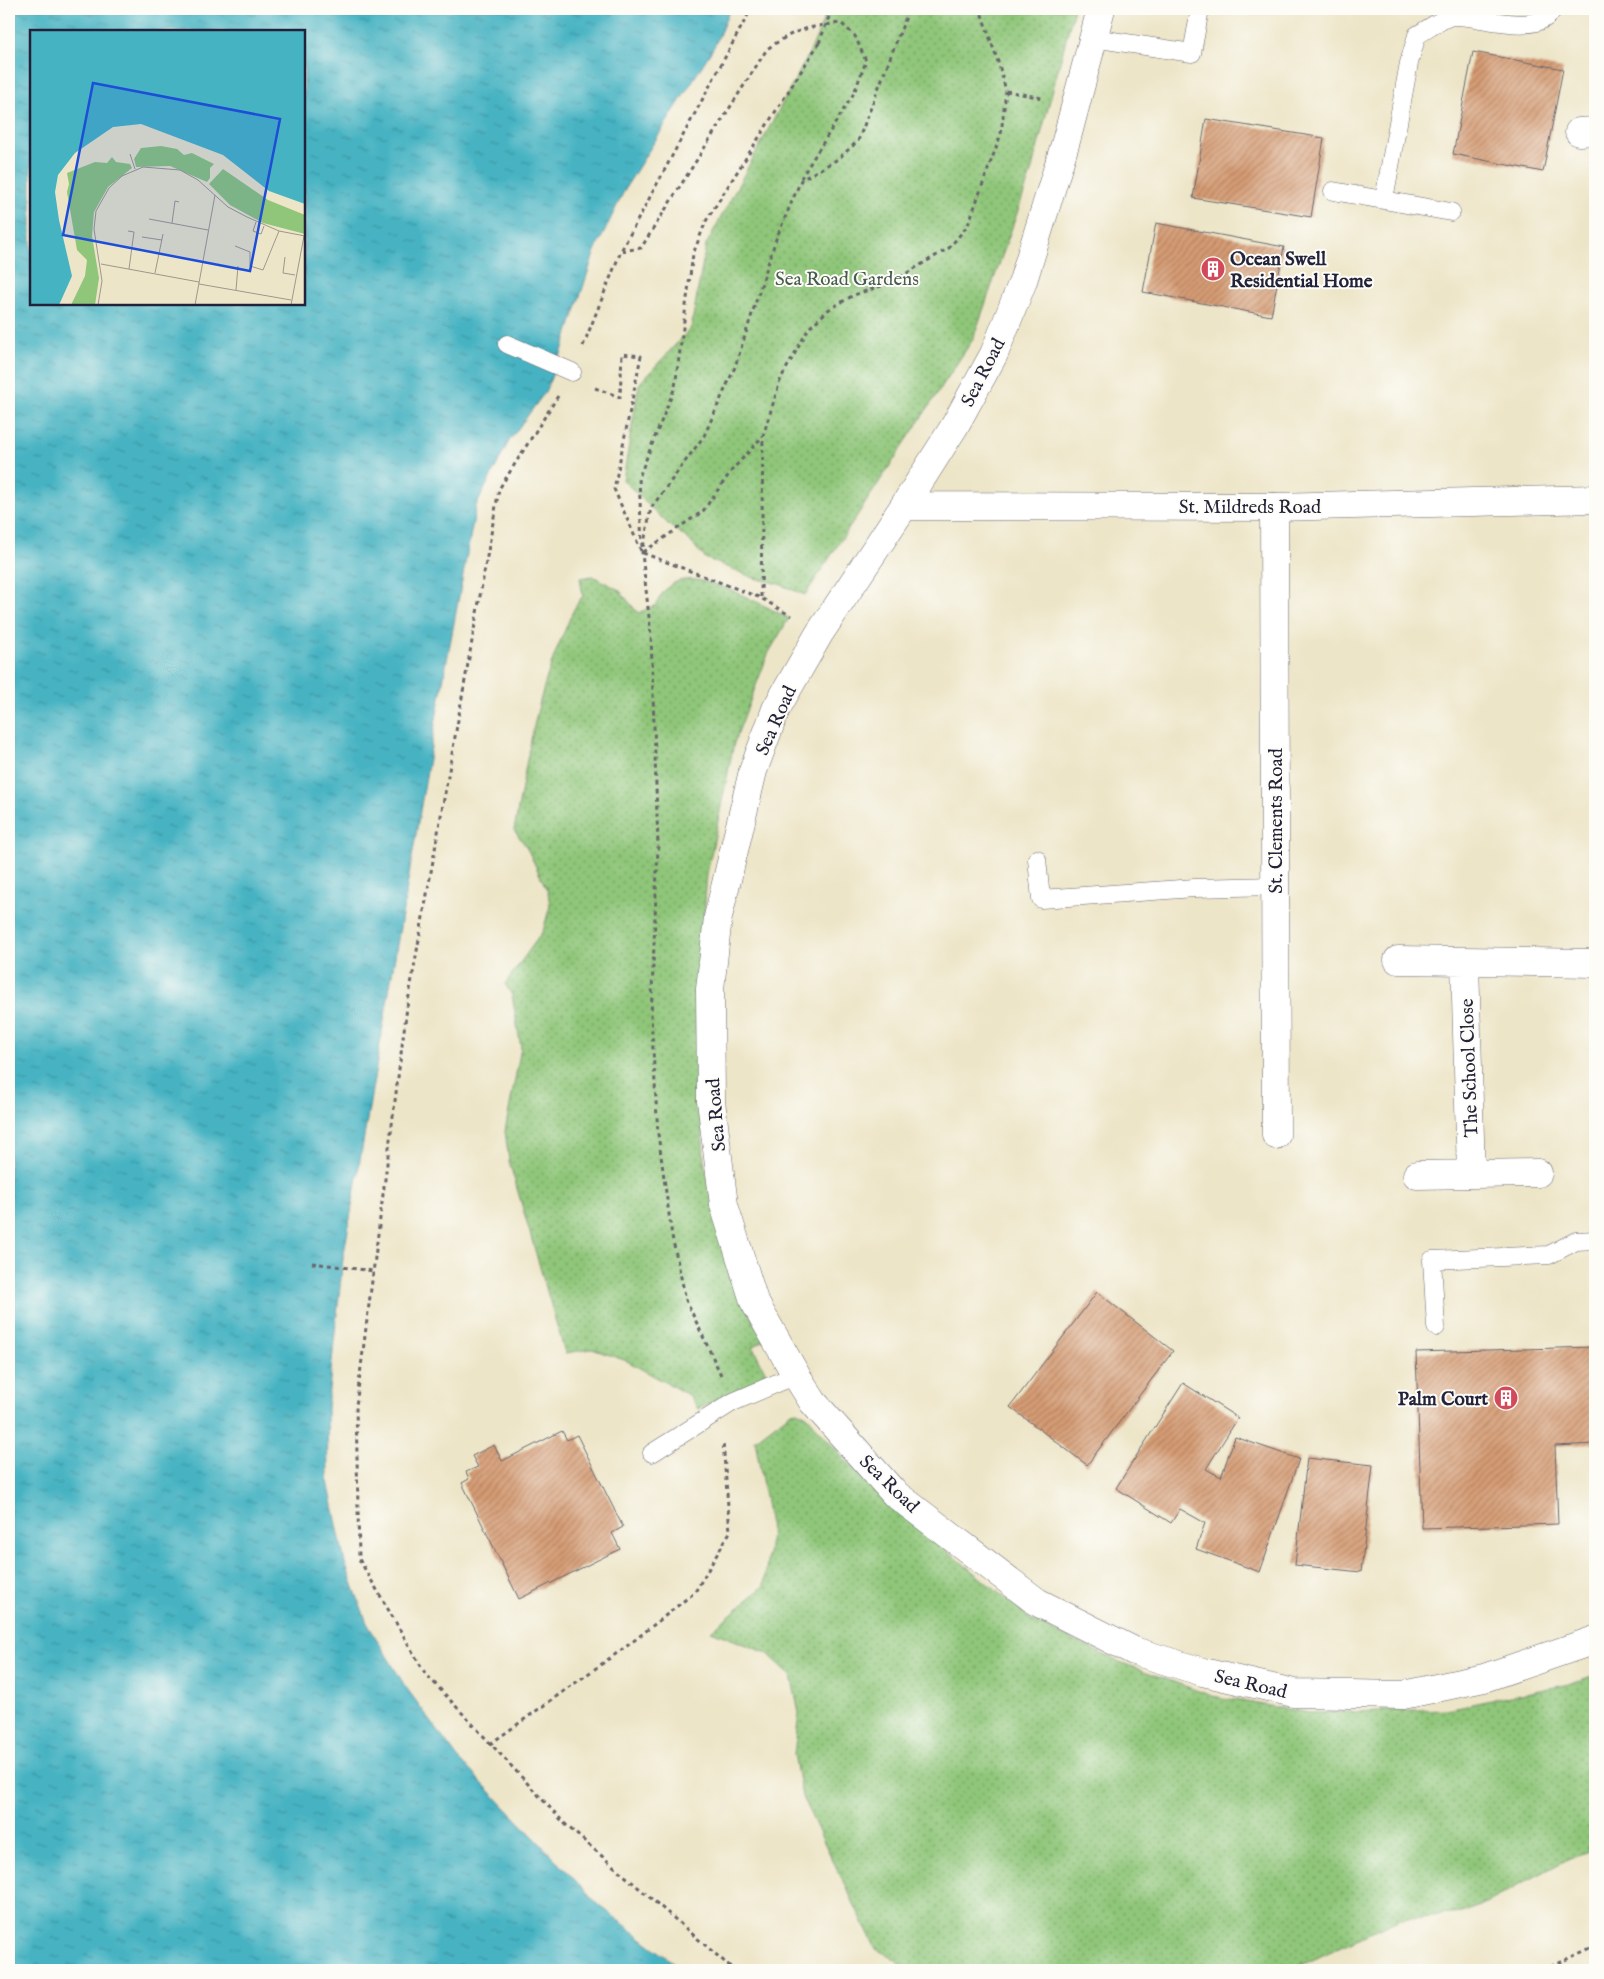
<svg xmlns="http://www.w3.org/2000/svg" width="1604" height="1979" font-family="'IM FELL English',serif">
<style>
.grass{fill:url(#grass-dots);stroke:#58745a}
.water{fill:url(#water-ripples);stroke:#346a7e;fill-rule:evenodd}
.building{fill:url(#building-hatch)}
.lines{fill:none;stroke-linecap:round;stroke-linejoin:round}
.service-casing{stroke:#69666c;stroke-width:19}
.minor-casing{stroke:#69666c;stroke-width:29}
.tertiary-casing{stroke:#69666c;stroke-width:29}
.path{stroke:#69666c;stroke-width:3;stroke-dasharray:4 4;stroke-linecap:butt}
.service{stroke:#fff;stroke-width:18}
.minor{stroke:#fff;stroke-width:28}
.tertiary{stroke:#fff;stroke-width:28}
.path-bridge{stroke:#69666c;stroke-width:3;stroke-dasharray:4 4;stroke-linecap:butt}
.labels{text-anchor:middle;stroke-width:4;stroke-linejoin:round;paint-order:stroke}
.poi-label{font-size:19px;font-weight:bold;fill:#22223b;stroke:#fdfcf7;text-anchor:start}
.park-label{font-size:19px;fill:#485b51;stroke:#fdfcf7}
.street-label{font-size:19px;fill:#22223b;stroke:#fdfcf7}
.inset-road{fill:none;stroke:#9c978f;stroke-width:1}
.view{fill:#1d4ed8;fill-opacity:0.15;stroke:#1d4ed8;stroke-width:2.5}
.inset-edge{fill:none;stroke:#22223b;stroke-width:2.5}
</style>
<defs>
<pattern id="grass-dots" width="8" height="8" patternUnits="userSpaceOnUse" patternTransform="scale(1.25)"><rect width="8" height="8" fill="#8fc679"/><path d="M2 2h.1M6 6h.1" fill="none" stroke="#74a064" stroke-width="1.8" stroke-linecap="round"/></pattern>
<pattern id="water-ripples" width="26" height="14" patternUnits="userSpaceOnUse" patternTransform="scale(1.25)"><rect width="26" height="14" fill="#46b3c2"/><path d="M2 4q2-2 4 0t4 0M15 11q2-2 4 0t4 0" fill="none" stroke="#3a919f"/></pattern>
<pattern id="building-hatch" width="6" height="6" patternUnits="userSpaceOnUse" patternTransform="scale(1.25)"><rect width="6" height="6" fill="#d69c74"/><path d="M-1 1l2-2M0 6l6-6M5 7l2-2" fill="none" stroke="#ad7f60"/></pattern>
</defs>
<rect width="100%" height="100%" fill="#fdfcf7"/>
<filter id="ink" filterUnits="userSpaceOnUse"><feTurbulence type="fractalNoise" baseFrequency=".02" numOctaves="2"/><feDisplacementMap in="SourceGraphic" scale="10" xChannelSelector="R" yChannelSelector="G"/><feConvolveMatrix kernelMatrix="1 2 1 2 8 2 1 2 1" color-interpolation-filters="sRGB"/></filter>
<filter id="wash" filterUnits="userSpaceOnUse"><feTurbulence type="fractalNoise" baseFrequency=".0096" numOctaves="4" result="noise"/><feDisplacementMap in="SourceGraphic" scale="20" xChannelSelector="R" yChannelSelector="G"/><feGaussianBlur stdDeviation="1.12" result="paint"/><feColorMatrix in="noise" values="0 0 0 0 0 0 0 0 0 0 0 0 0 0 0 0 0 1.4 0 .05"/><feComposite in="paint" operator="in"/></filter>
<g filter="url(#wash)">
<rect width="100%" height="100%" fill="#ede5c7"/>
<path class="grass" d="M828,9H1074L1030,176L973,339L805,595L779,584L754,578L705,558L688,539L670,526L623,480L639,384L691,328L706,245L810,52Z
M593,576L619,590L638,613L656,605C660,596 666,586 676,582C703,570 763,606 789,618L768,654L734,743L707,874L696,1027L704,1161L735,1286L764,1340L753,1347L767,1375L698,1409L690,1396L627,1361L592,1349L565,1353L509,1161L505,1131L521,1048L512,995L505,984L543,931L550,906L548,892L526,846L514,830C527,763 536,692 565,630C570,618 574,606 583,596L580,578Z
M797,1411L807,1416L844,1459L933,1539L1033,1621L1117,1661L1212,1696L1310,1713L1447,1709L1565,1685L1595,1675V1849L1570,1858L1478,1907L1461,1913L1400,1919L1291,1970H903C900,1959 885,1954 876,1949L802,1797L794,1755L799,1713L791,1675L767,1653L711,1631L764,1586L771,1531L755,1440L791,1412Z"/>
<path class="water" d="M9,9H730L715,45L626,187L595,251L561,354L545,392L509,441L476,506L435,724L343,1259L327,1408L328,1481L345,1563L367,1623L405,1686L457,1757L599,1905L683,1970H9ZM31,31H304V304H31Z"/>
<g id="blocks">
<path class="building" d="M1473,52L1563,69L1543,172L1453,154Z
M1206,119L1324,138L1311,217L1193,198Z
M1156,223L1284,247L1271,316L1143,292Z
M1097,1292L1173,1351L1087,1465L1010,1407Z
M1595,1347V1444L1555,1446L1558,1524L1422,1528L1416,1352Z
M1183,1383L1238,1418L1206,1469L1221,1477L1235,1437L1299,1459L1260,1572L1196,1549L1205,1523L1180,1509L1171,1523L1116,1488Z
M562,1431L567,1440L577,1435L623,1527L612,1533L620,1549L519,1599L462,1483L469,1479L466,1472L478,1467L472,1456L494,1445L502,1461Z
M1307,1458L1373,1465L1361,1572L1295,1565Z"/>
</g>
</g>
<g filter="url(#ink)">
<use href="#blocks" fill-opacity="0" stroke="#69666c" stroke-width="1"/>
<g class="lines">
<defs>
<path id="service" d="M1093,38L1192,53L1200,9
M1333,191L1451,212
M1384,199L1409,63L1417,35C1427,30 1443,17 1454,16C1479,15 1539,38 1553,9
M507,344L572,372
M1037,859L1041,899L1195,888L1275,886
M1436,1327L1432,1260L1549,1255L1576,1241L1595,1240
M652,1453L733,1402L796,1375"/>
<path id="minor" d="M1579,132L1595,131
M1274,507L1276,1135
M1398,960L1595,963
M1465,962L1471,1174
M1417,1175L1538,1173"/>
<path id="tertiary" d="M1101,9L1066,141L1023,281L994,354L954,427L904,506L819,634L776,709L753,771L718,917L710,989L711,1101L724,1205L754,1301L796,1375L813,1402L894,1493L1037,1602L1134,1651L1203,1672L1294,1693L1403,1695L1484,1678L1595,1640
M904,506L1274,507L1595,499"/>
</defs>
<use href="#service" class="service-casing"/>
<use href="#minor" class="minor-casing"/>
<use href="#tertiary" class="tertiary-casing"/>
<path class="path" d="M1006,91L1042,98
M622,251L641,248L767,49C796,29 806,27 841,23L855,36L866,61L854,93L801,178
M583,346L621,251L751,9
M595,388L620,397L622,354L641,356L614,489L642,553L703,511L732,470L763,436L781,378L809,328L828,310L854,295L890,283L949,248L968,225L1001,134L1006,91L999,65L980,9
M558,396L499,489L407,1007L356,1406L359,1559L425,1673L567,1826L734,1970
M642,547L639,477L675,387L693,254L706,221L819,43
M643,553L761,598L791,616
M761,597L763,436
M312,1263L373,1271
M721,1375L686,1300L672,1236L658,1134L651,1016L658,846L651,635L642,553L651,508L704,436L735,367L776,239L801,180L838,159L858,141L909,9
M490,1744L631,1643L695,1592L730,1532L723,1442
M1543,1970L1595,1946"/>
<use href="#service" class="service"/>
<use href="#minor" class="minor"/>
<use href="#tertiary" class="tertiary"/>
<path class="path-bridge" d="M819,43L832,9"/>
</g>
</g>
<defs>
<symbol id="building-disc" viewBox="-11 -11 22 22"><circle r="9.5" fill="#d1495b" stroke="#fdfcf7"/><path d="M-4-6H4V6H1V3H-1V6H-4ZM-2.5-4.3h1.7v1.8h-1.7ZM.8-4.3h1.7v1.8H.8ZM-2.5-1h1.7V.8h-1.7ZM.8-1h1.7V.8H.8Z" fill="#fff"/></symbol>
</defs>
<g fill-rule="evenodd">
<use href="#building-disc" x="1199" y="255" width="28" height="28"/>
<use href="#building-disc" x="1492" y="1384" width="28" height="28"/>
</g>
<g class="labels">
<g class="poi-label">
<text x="1230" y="265">Ocean Swell<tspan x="1230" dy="22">Residential Home</tspan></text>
<text x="1488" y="1405" text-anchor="end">Palm Court</text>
</g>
<g class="park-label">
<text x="847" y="285">Sea Road Gardens</text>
</g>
<g class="street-label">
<text transform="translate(982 372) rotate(-63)" y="7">Sea Road</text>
<text x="1250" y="513">St. Mildreds Road</text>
<text transform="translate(775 720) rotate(-66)" y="7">Sea Road</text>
<text transform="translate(1275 821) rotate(-90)" y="7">St. Clements Road</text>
<text transform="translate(1468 1068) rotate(-92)" y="7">The School Close</text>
<text transform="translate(715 1115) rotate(-95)" y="7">Sea Road</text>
<text transform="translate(890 1483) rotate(44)" y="7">Sea Road</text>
<text transform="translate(1251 1683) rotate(13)" y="7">Sea Road</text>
</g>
</g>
<g transform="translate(30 30)">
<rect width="275" height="275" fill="#ede5c7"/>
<path d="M131,116L147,119L154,125L162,123L184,134L180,138V148L177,152L140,136L106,137L104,129L111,118ZM82,127L86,132L100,134L102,138L78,157L64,182L62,206L69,248L65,275H41L55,246L57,230L47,220L37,162L39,154L37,143L65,132L77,133ZM193,139L238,170L275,185V204L233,193L200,175L179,154Z" fill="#8fc679"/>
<path d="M0,0H275V174L239,161L193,125L111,94L83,97L45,123L28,145L25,162L29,190L42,246L29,275H0Z" fill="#46b3c2"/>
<path class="inset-road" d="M100,124L105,139M119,189L178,200M226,192L223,201L231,204L234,196M142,193L145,171L149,172M98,201L104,202L99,239M112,207L132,210M205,216L220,222V236L233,240L249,201M255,227L253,243L265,245M71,234L169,252M125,243L133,204M169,254L261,270M206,260L208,236M68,275L72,251L64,199L66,181L79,158L92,146L113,137L150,140L168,150L198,177L217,187L249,201L275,206M165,275L185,165M261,275L274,206"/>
<path class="view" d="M63,53L250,89L220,241L33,205Z"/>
<rect width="275" height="275" class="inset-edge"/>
</g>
<rect width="1604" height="1979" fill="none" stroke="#fdfcf7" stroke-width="30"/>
</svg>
